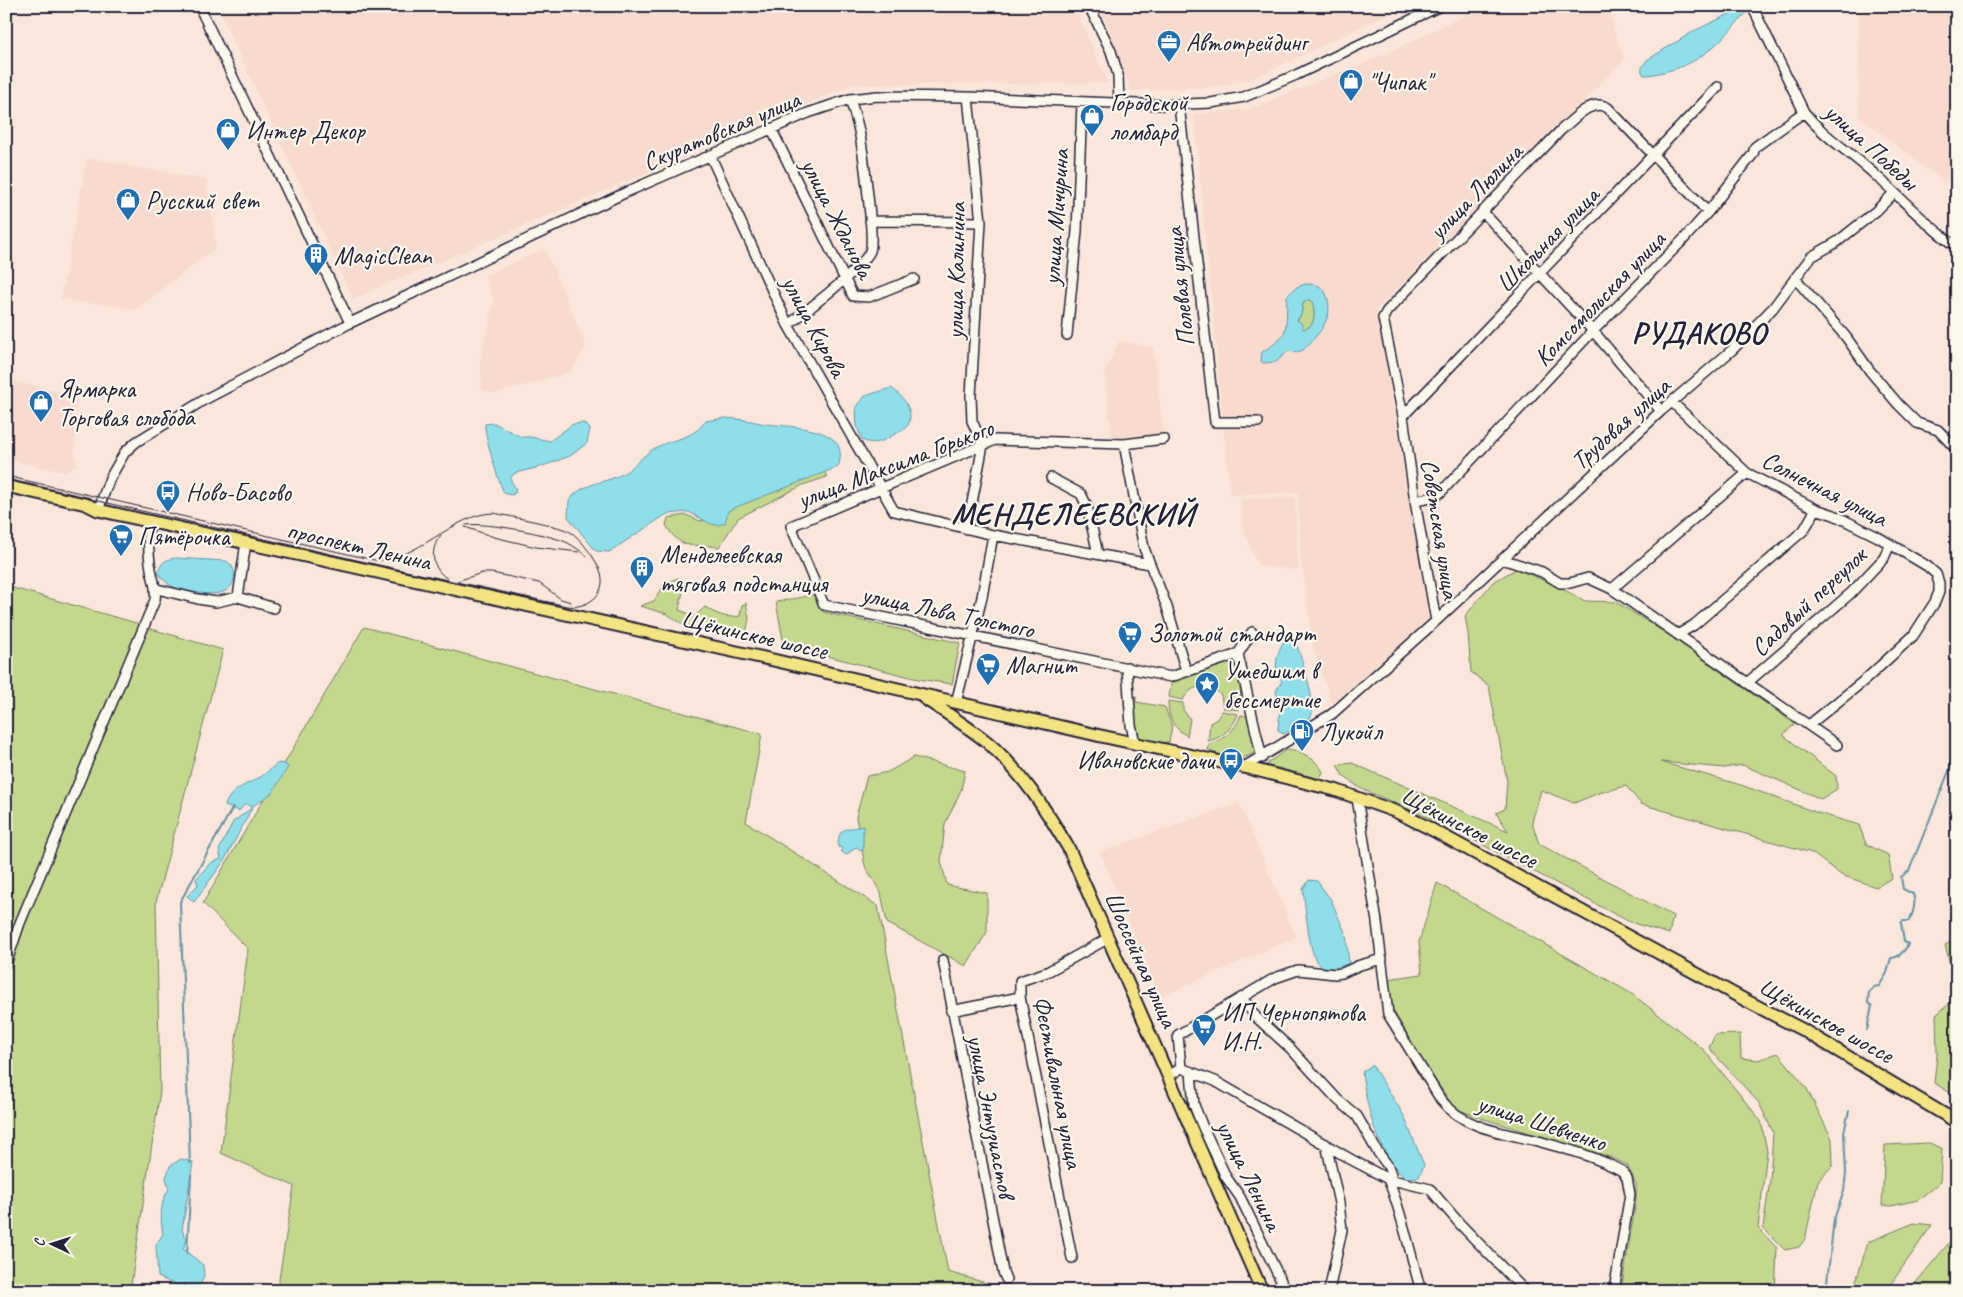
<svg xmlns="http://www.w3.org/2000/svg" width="1963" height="1297" font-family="Caveat,sans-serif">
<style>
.built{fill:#f9dace}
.green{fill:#c3d88d;stroke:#727d64}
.water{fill:#8fdfeb;stroke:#6393a5;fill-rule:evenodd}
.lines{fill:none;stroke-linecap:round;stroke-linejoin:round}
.stream{stroke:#6393a5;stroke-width:2}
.minor-casing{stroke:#22223b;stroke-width:12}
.major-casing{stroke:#22223b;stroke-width:15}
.minor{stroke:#fbf7ec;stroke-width:9}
.major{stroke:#f4e382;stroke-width:11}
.tram{stroke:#22223b;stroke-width:1}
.labels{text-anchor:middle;stroke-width:4.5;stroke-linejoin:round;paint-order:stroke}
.poi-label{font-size:25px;fill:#22223b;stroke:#fbf7ec;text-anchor:start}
.street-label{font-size:25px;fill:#22223b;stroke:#fbf7ec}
.district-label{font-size:30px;font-weight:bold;letter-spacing:1px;fill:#22223b;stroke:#fbf7ec}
</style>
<rect width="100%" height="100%" fill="#fae6da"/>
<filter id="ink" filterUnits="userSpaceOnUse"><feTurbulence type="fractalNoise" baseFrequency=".02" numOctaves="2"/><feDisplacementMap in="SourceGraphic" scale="10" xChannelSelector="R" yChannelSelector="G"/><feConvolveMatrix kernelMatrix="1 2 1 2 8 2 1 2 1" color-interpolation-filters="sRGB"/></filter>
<g filter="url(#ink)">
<path class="built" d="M217,6H1074L1108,83L851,85L353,299Z
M1100,6H1405L1252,79L1213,87L1131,91Z
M1485,6H1607L1624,60L1377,309L1429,619L1332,704L1314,650L1301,559L1298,492L1230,495L1194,114L1250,109L1374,59Z
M1859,6H1943L1957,24V167L1945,183L1859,116Z
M87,158L206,180L216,247L136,309L61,299Z
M545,249L586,346L570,372L495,394L482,389L480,359L494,303L485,275Z
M1120,340L1153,348L1164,435L1112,439L1105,373Z
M6,380L77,395L75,452L77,465L65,472L6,460Z
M1295,497L1298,570L1258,566L1242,525L1241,499Z
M1239,803L1296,937L1160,997L1100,852Z"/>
<path class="green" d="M1308,300L1312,301C1315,311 1317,328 1302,329L1297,321L1301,315L1303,303Z
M823,469L827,477L803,485L738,518L719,547C694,543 682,553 666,525L668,518L686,515L700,521L710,519L717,510Z
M1516,569L1555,585L1585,601L1616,602L1669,635L1795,724L1783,735L1836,776L1837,789L1821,799L1743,765L1724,768L1661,762L1741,785L1818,813L1859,825L1866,844L1888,855L1892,878L1876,887L1841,875L1812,853L1641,804L1626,786L1599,793L1574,803L1541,790L1532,822L1539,844L1673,916L1669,934L1630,922L1445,825L1360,788L1343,776L1337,765L1352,763L1508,831L1496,813L1505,809L1507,781L1489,686L1471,672L1468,634L1465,616L1493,582Z
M678,578L685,582L679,610L695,616L705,607C716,614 726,619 740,616L742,605L746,603L749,618L746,634L740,637L710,629L689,628L667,614L640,606L654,601L665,583Z
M6,586L143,625L41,861L6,950Z
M814,595L823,612L960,643L952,684L918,679L784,645L776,602Z
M364,627L762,734L746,822L878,906L948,1272L1014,1291H280L279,1279L294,1186L221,1153L248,949L203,903Z
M148,628L223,650L156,902L160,1091L130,1291H6V972L21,929Z
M1237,656L1242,679L1239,710L1223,708L1221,695C1208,683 1192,683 1183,700L1169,697L1172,679Z
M1136,696V702L1165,707L1172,726L1169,742C1130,748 1135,728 1132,698Z
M1168,701L1183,703V710L1190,719L1187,736C1173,728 1168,716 1168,701Z
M1222,711L1238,714C1233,728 1222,738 1208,741L1210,723L1217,719Z
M1241,715L1250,717L1257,750C1243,764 1224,757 1208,750L1209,744C1225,739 1235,731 1241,715Z
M1287,749C1300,750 1317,759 1323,772L1320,778L1310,780L1270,769L1267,764Z
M914,757L965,771L961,790L945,824L941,861L947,885L987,893V932L966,966L887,923L881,893L865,866L856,817L867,776L888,772Z
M1437,883L1632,994L1704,1050L1761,1121L1767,1151L1758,1228L1777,1248L1775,1291H1621L1636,1201V1184L1627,1165L1613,1158L1484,1119L1454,1108L1426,1067L1392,1009L1388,979L1422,974L1419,942Z
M1957,939V991L1945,945Z
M1957,997V1097L1934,1083L1937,1055L1936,1015Z
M1740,1034L1741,1058L1758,1060L1778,1053L1806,1087L1832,1139L1833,1165L1818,1181L1805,1239L1799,1247L1785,1250L1763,1228L1770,1180L1773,1132L1759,1103L1709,1048L1715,1035Z
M1929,1143L1942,1148L1940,1182L1918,1200L1891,1206L1882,1205L1885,1145Z
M1914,1223L1932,1225L1886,1291H1853L1868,1242Z
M1957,1233V1291H1909Z"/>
<path class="water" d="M1742,8L1747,12C1723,38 1703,63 1667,71C1659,73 1652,75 1644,75C1639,69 1643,66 1647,60L1696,30Z
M1306,284C1315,284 1322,285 1326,294C1336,317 1318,335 1303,350L1298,352L1288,351L1276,362L1263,363L1261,361L1262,352C1268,348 1274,345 1279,340C1289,333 1286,309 1287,296L1297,287ZM1308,300L1312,301C1315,311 1317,328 1303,329L1301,323L1297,320L1301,315L1303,303Z
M891,388C902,395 915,411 908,425C905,429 900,432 895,434C884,441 874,446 862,440L857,426L856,408L865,396Z
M725,418C739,419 747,420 760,423C784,428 854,423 838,467L734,508L728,511L725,523L718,525L711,524L689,512L667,514L609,552L596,551L568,517L569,501C583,481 607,484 626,472C637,464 647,451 659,446C676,438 695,438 705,421Z
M494,423L521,437H530L550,441L573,424L584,423L590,429L587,443L570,456L540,467L515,473L511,477V481L516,489L515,493L511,495L504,493L502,488C498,480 483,430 485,424Z
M175,558L226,561C239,568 236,587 223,592C215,596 184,592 176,588C168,585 163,579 158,573C161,563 164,560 175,558Z
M1291,636L1296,642C1300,656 1319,707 1310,718C1304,725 1291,730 1283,734L1278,730L1280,708L1276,691L1282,681C1281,678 1279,676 1278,674C1273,663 1280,640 1291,636Z
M278,763L285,764L288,767L272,793L253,806L224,861L194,902L187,896L198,885L196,879L210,863L221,859L219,850L233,822L253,807L245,804L239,811L225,806C230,788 248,785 262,776C267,772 273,767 278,763Z
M863,826V851L856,847L846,855L841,851L842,848L838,847C838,825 847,830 863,826Z
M1309,880L1317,881L1331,900L1346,935L1349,963C1338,968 1326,972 1317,962C1309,952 1305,903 1303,889Z
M1372,1065L1403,1114L1424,1165L1419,1177L1405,1178C1377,1151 1367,1109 1362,1072Z
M181,1159L193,1162L182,1230L187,1239L183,1249L203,1265L204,1276L199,1287L179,1286L158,1277L156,1245L163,1234C160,1218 160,1202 169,1189L166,1178L170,1166Z"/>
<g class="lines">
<path class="stream" d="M1867,1030L1872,1006L1868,1003L1869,992L1874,987L1879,986L1887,973L1891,958C1898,958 1906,950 1908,944L1904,942L1901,923L1903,921H1909C1914,912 1916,903 1913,894L1903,889L1901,877L1909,871L1957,751
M190,1163L180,902L233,807
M187,1253L191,1175
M185,1291V1285
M1826,1291L1834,1219L1844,1191L1846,1173L1844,1132L1849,1111"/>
<defs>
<path id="minor" d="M199,6L350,323
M1089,6L1111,51L1118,75L1119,104
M1752,6L1804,112C1824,137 1850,152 1873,173C1901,197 1926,226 1957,247
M968,97L981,222L971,396L972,421L983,445
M1179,105L1215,422H1258
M771,128L853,296L869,297L914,279
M710,155L788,325L894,511L993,535L1150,564L1167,607L1186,671
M1483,212L1593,331L1661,411
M870,221L981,222
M1795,278L1846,337L1870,371L1898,404L1917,423L1938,430L1957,450
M788,325C805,312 864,267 870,251C875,240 863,152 860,136C858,124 854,112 850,99
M1067,335L1077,231L1082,103
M1673,403L1747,473L1816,509L1834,515L1878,537L1927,566L1936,574L1939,583V592L1935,602L1913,636L1866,679L1809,725
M1403,416L1718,87
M1164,439L1124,444L995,440L791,526L824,605L1171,677L1238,654L1252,632
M1124,444L1144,548L1150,564
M1051,478L1081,494L1087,506L1098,554
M1415,501L1435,497L1442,491L1593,331L1683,240L1708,212L1753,154L1755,147L1804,112
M98,510L110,478L125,452L136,442L204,400L350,323L631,190L808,113L850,99L878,96L968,97L1162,105L1211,103L1244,97L1296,75L1440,6
M967,529L983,445
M1502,559L1542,572L1560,583H1570L1588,578L1612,589L1837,745
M157,589L198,599L216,602L238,597L274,608
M1612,589L1747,473
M238,597L246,542
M1436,621L1415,501L1403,416L1383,318L1387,311L1561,130C1573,120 1592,97 1608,108L1708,212
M1679,634L1694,625L1804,530L1816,509
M1238,654L1262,758
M1127,667L1131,725L1135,743
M1747,683L1851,593L1884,558L1890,544
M956,703L982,597L993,535
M1244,767L1332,714L1436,621L1661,411L1732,350L1773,308L1811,257L1837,242L1876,211L1894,193
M1357,798L1377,922L1388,1014L1441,1100C1464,1129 1505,1133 1538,1141C1567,1149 1597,1157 1622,1171L1627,1178L1630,1194L1614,1291
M943,960L1003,1272L1006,1279
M6,964L20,923L155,600C157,586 153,581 151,569C148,552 148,537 149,521
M1242,998L1256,1017L1290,1048L1338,1100L1357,1116L1377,1151L1388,1166L1391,1174L1388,1179
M951,1011L1020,997
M1181,1068L1178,1035L1275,978L1298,970L1335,974L1342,973L1360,965L1382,959
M1191,1073L1194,1105L1202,1125L1226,1177L1240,1197L1286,1291
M1169,1076L1181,1068L1215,1081L1352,1160L1388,1179L1430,1189L1460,1224L1525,1291
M1326,1144L1339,1203L1342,1230L1329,1291
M1388,1179C1403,1216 1410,1253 1421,1291
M1072,1258L1020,997V981L1047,972L1109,938"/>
<path id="major" d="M6,486L86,504L98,510L773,660L1101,736L1244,767L1335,790L1397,812L1427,827L1745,1000L1803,1030L1957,1122
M924,698C945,712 967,726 987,742C1022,772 1046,810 1069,849L1262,1291"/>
</defs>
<use href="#minor" class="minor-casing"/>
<use href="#major" class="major-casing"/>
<use href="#minor" class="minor"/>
<use href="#major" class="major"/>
<path class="tram" d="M6,476L374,560C415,563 454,513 494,513C511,517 560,525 572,533C581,539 598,562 601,573C607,595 587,609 567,606L383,566L6,480
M466,525C486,522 549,534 568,543C575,547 581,551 587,556
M465,527L494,537L536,547L579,552
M441,535C429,549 431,569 448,579
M457,581L482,573H492L539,583L561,599L571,602"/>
</g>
</g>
<defs>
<symbol id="office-pin" viewBox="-11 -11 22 30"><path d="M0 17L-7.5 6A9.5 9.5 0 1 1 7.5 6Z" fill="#1f6fb2" stroke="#fbf7ec"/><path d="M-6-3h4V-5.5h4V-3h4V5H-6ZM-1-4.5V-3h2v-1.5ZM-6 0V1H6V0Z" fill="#fff"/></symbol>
<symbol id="shop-pin" viewBox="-11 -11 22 30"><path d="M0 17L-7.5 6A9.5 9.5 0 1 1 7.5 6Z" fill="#1f6fb2" stroke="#fbf7ec"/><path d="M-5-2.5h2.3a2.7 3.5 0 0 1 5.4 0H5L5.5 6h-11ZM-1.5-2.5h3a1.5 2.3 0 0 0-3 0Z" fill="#fff"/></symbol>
<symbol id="building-pin" viewBox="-11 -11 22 30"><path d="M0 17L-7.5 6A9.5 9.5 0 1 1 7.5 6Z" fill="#1f6fb2" stroke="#fbf7ec"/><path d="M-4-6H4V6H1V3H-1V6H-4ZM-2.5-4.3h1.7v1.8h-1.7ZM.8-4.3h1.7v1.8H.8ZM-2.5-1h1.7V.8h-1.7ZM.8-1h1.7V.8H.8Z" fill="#fff"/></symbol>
<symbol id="bus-pin" viewBox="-11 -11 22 30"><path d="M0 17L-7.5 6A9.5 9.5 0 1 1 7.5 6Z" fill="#1f6fb2" stroke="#fbf7ec"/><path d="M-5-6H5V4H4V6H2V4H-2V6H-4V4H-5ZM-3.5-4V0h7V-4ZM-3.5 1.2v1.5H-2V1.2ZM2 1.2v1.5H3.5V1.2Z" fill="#fff"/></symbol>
<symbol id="supermarket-pin" viewBox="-11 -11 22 30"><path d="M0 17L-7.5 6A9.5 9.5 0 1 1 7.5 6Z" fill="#1f6fb2" stroke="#fbf7ec"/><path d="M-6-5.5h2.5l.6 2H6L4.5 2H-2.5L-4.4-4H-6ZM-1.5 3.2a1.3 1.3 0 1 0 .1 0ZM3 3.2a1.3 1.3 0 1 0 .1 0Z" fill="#fff"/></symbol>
<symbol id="sight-pin" viewBox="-11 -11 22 30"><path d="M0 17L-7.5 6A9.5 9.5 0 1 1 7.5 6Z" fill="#1f6fb2" stroke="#fbf7ec"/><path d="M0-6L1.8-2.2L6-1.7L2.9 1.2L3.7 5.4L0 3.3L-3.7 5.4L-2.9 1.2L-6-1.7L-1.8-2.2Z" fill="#fff"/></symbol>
<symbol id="fuel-pin" viewBox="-11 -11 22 30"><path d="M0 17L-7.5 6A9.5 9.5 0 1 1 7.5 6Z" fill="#1f6fb2" stroke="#fbf7ec"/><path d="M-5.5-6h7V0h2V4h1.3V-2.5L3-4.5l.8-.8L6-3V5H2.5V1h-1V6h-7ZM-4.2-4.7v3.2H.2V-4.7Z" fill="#fff"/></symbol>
</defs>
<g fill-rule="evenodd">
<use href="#office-pin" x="1155" y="28" width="28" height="38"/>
<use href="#shop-pin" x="1337" y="67" width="28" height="38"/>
<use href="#shop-pin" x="1078" y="102" width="28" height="38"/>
<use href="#shop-pin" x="214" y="116" width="28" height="38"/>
<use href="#shop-pin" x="114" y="186" width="28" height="38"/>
<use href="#building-pin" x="302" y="241" width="28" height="38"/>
<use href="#shop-pin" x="27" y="388" width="28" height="38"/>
<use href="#bus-pin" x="154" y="478" width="28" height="38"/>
<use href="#supermarket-pin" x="107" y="522" width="28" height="38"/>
<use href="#building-pin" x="628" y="554" width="28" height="38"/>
<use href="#supermarket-pin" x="1116" y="619" width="28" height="38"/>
<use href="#supermarket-pin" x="974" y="651" width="28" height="38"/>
<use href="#sight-pin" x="1193" y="670" width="28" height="38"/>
<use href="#fuel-pin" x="1288" y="717" width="28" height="38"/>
<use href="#bus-pin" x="1217" y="746" width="28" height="38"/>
<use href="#supermarket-pin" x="1190" y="1012" width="28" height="38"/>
</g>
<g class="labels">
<g class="poi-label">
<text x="1186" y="51">Автотрейдинг</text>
<text x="1368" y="90">"Чипак"</text>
<text x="1110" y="111">Городской<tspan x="1110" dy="29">ломбард</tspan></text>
<text x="246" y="139">Интер Декор</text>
<text x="146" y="209">Русский свет</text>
<text x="334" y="264">MagicClean</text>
<text x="58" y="397">Ярмарка<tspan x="58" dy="29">Торговая слобода</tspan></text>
<text x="186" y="501">Ново-Басово</text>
<text x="138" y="545">Пятёрочка</text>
<text x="660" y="563">Менделеевская<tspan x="660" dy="29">тяговая подстанция</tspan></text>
<text x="1148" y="642">Золотой стандарт</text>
<text x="1006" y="674">Магнит</text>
<text x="1224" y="679">Ушедшим в<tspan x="1224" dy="29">бессмертие</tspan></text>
<text x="1320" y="740">Лукойл</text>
<text x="1214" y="769" text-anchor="end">Ивановские дачи</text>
<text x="1222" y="1021">ИП Чернопятова<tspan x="1222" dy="29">И.Н.</tspan></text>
</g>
<g class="street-label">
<text transform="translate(721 130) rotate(-23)" y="9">Скуратовская улица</text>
<text transform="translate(1872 146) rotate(42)" y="9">улица Победы</text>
<text transform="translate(1475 191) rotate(-46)" y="9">улица Люлина</text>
<text transform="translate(1055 217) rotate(-86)" y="9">улица Мичурина</text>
<text transform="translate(838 218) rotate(63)" y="9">улица Жданова</text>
<text transform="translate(1547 239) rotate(-46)" y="9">Школьная улица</text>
<text transform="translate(955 271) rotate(-89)" y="9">улица Калинина</text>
<text transform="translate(1179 287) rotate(-96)" y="9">Полевая улица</text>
<text transform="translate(1599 298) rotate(-46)" y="9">Комсомольская улица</text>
<text transform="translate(815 326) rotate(62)" y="9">улица Кирова</text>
<text transform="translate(1620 423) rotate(-42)" y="9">Трудовая улица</text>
<text transform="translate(895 463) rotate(-21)" y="9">улица Максима Горького</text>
<text transform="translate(1825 488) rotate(27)" y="9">Солнечная улица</text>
<text transform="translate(1441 529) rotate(81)" y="9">Советская улица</text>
<text transform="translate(359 545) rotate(13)" y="9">проспект Ленина</text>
<text transform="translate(1808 601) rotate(-43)" y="9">Садовый переулок</text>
<text transform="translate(948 611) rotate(12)" y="9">улица Льва Толстого</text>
<text transform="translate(755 634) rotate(13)" y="9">Щёкинское шоссе</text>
<text transform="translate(1470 827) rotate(27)" y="9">Щёкинское шоссе</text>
<text transform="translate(1142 959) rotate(66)" y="9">Шоссейная улица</text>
<text transform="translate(1827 1020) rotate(29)" y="9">Щёкинское шоссе</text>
<text transform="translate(1059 1082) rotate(79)" y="9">Фестивальная улица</text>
<text transform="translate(992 1116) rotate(79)" y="9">улица Энтузиастов</text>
<text transform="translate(1542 1122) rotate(18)" y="9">улица Шевченко</text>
<text transform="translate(1250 1175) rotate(64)" y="9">улица Ленина</text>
</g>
<g class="district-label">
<text x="1699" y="343">РУДАКОВО</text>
<text x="1073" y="524">МЕНДЕЛЕЕВСКИЙ</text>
</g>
</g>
<rect width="1963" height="1297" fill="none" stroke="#fbf7ec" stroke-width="25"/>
<rect x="12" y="12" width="1938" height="1272" fill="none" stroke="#22223b" stroke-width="2" filter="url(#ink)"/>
<g transform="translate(52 1244) rotate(274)" stroke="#fbf7ec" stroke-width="4" paint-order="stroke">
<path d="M0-4L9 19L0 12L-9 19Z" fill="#22223b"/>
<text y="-8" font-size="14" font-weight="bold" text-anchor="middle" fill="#22223b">С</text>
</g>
</svg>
